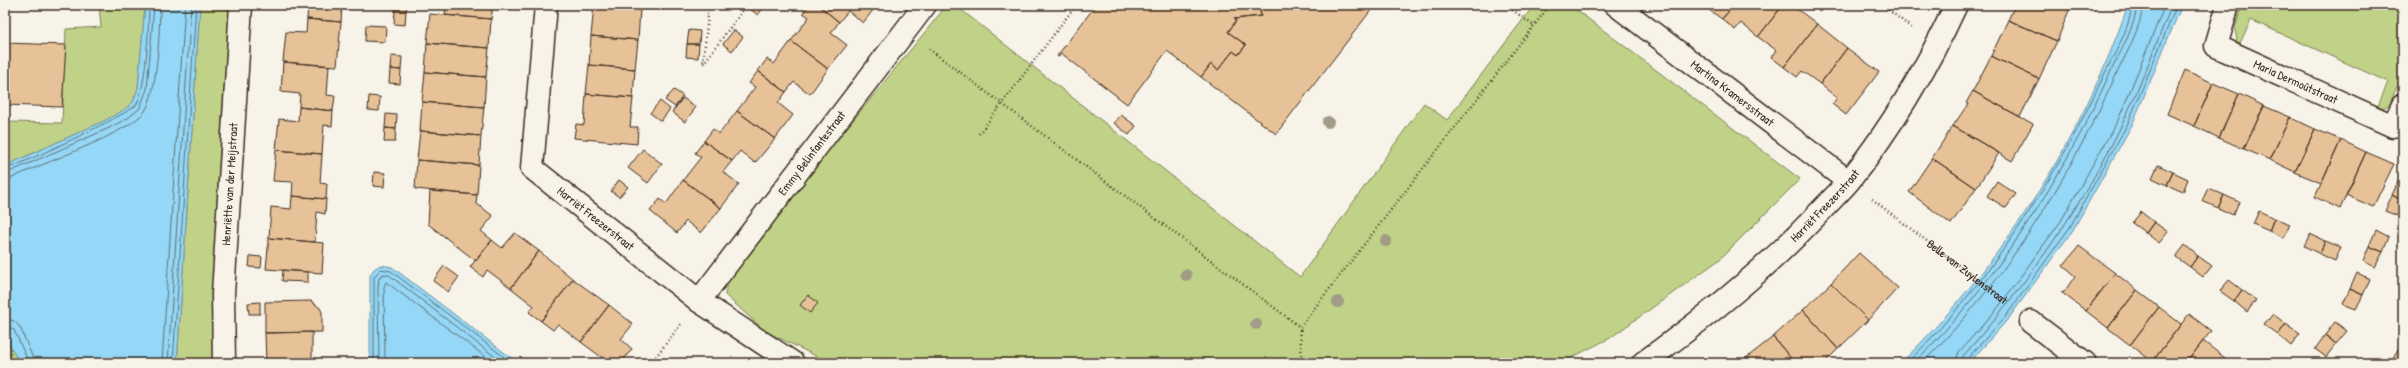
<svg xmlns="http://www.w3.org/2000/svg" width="2408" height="368" font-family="'Patrick Hand',sans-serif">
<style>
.green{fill:#c0d288;stroke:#7e7e53}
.water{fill:#94d7f6;stroke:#7092a0}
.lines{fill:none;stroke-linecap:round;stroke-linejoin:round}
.shore{stroke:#5f6f74;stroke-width:1}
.building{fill:#e7c298;stroke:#3b2a1e}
.minor-casing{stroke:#3b2a1e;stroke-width:25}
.path{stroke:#3b2a1e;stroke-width:2.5;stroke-dasharray:1 3;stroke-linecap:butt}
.minor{stroke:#f7f3e8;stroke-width:22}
.tree{fill:#a29c87}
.labels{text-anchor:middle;stroke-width:4;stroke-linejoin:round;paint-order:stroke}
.street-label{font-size:12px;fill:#3b2a1e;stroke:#f7f3e8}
</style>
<rect width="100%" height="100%" fill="#f7f3e8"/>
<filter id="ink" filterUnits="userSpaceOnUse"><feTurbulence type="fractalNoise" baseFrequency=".025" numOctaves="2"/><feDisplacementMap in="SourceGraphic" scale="8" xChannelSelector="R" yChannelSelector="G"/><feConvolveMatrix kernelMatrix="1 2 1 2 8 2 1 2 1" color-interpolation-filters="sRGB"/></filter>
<g filter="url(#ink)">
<path class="green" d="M99,5H145L138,88L133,102L124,110L104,121L5,166V122L62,123L66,29L101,27Z
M200,5H230C222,124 212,243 214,363H177Z
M947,5H955L1300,277L1424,103L1447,120L1534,5H1570L1800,179L1719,260L1610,338L1561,363H830L765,331L725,295L728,274Z
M2242,5H2403V73L2389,105L2383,108L2378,106L2388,82L2251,20L2240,43L2237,42L2235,28Z
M5,329L11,348L20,363H5Z"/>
<path class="water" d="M145,5H200L177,363H20L11,348L5,329V166L104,121L124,110L133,102L138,88Z
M2128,5H2182L2132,125L2073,230L2009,318L1969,363H1901C2002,264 2082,139 2128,5Z
M380,265L392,267L518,363H370V275L374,269Z"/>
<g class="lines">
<path class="shore" d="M5,169C17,167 130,113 136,105C146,91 149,24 149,5
M5,174L107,129L128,118L140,108L147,89L154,5
M5,180L12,178C40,164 130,133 145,111C157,94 160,28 160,5
M5,319L14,321L20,327L35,363
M5,325L14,330L29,363
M162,363L185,5
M168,363L191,5
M173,363L196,5
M374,363V277L381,269L391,271L512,363
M379,363L378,287L379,278L383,274L389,275L503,363
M385,363L384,287L386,282L494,363
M1907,363C1991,280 2054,182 2104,75C2114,54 2130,29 2132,5
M1914,363C1998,280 2061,180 2110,73C2119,54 2136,25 2137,5
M1922,363C2006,281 2067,181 2116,75C2125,56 2142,26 2143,5
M1955,363L1959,352L1997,309L2061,221L2119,118L2165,5
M1961,363L1963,356C2026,285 2083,206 2124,120C2142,83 2156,43 2172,5
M1966,363L1967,359L2006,316L2070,227L2128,123L2177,5"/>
</g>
<path class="building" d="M293,5H335L334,7H342L341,22L307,19L308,6Z
M395,5H407L406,11H395Z
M446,5H493L491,19L445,15Z
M594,5H641L640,10Z
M754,5H765L758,15L750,9Z
M809,5H818L839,22L831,33L847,45L828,69L791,41L809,17L803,13Z
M818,5H877L863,23L848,11L839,22Z
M1096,5H1259L1261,16L1234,19L1236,21L1228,32L1246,45L1238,55L1233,51L1218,70L1211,64L1201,77L1167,51L1127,104L1061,53L1059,57L1057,56Z
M1259,5H1375L1276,134L1201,77L1211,64L1218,70L1233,51L1238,55L1246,45L1228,32L1236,21L1234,19L1261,16Z
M1713,5H1734L1722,19L1709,10Z
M1734,5H1783L1758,37L1741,23L1735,30L1722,19Z
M1783,5H1792L1817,24L1784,67L1771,57L1776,50L1758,37Z
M2015,5H2071L2057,41L2008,20Z
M594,6L640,10L638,40L591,36Z
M395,11H406L405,25L394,24Z
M430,14L491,19L489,48L427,43Z
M307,19L341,22L337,66L283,62L286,32L306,33Z
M2008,20L2057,41L2039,79L1991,56Z
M1817,24L1847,48L1820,84L1802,71L1797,77L1784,67Z
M366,25L386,26L385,42L365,41Z
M689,30L700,31L699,44H687Z
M734,30L743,37L732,51L723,44Z
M591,36L638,40L635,69L589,65Z
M791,41L828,69L810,94L794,82L786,92L758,71L767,59L774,64Z
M5,43L66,45L62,107L5,105Z
M427,43L489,48L486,77L425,72Z
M687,44H699L698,58L686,57Z
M1847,48L1879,72L1846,115L1832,104L1837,98L1820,84Z
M391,56L402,57L401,70L390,69Z
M1991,56L2039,79L2020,117L1973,91Z
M283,62L329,66L327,95L335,96L333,111L299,107L300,94L281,92Z
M589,65L635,69L633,98L586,94Z
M390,69L401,70L400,84L389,83Z
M2185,70L2213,83L2194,126L2167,114Z
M758,71L786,92L778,103L793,115L775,139L737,111L755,87L749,83Z
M425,72L486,77L484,107L422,102Z
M2213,83L2239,94L2219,138L2194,126Z
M674,90L683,96L675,107L665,100Z
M1973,91L2033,124L2012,161L1953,126L1968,104L1966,103Z
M586,94L633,98L630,127H638L637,144L574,138L576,124L584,125Z
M2239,94L2264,106L2244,149L2219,138Z
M369,96L380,97L379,111L368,110Z
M683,98L696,107L685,122L672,112Z
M660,101L670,109L661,121L650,113Z
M422,102L484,107L481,136L420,131Z
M2264,106L2290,117L2270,160L2244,149Z
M299,107L333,111L332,126L324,125L322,154L276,150L279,119L298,121Z
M737,111L775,139L755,163L740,151L732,161L704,141L713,129L719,134Z
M386,114L397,115L396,129L385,128Z
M1121,115L1136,126L1129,135L1114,123Z
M2290,117L2315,129L2295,172L2270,160Z
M1953,126L1999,153L1976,188L1932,158Z
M385,128L396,129L395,142H384Z
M2315,129L2341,140L2321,183L2295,172Z
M420,131L481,136L479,165L417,160Z
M2341,140L2366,152L2340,209L2315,197Z
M704,141L732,161L723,172L739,184L721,208L683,180L701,157L695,153Z
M643,149L662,164L648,183L628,168Z
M276,150L322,154L320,183L327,184L326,199L292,196L293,182L273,181Z
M2366,152L2394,164L2373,207L2346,195Z
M1932,158L1976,188L1951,224L1909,192Z
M417,160L479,165L477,195L415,189Z
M2158,165L2173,172L2167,185L2152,178Z
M374,172L385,173L384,187L373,186Z
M2173,172L2188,179L2183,192L2167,185Z
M619,180L628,187L619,197L611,191Z
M683,180L721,208L701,233L686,221L677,233L650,211L660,199L666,204Z
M2399,180L2403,182V201L2392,195Z
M1997,181L2016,194L2006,208L1987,196Z
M2208,188L2224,195L2218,208L2202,201Z
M430,191L477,195L476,203L493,216L481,231L492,240L476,261L428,224Z
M2224,195L2239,202L2233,215L2218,208Z
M2392,195L2403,201L2398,216L2385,211Z
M292,196L326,199L325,214L317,212L315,242L269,238L271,207L291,209Z
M2259,211L2274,218L2269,231L2253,224Z
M2141,212L2154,222L2146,233L2132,223Z
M2274,218L2290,224L2284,238L2269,231Z
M2154,222L2168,232L2159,243L2146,233Z
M2376,230L2389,237L2383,252L2369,246Z
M515,233L539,251L511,288L487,270L483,277L470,267L492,240L502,248Z
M2310,234L2325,241L2320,254L2304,246Z
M269,238L324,243L322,273L266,269Z
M2325,241L2341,247L2335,261L2320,254Z
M2185,245L2198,256L2190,267L2176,257Z
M2079,246L2115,273L2086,311L2061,292H2064L2075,276L2063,266Z
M2369,246L2383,252L2375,267L2363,261Z
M539,251L573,279L541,321L529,312L534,306L511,288Z
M1859,253L1898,288L1868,320L1831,283Z
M250,256L262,257L261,268L249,267Z
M2198,256L2212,266L2203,277L2190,267Z
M444,266L459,277L448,292L433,281Z
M283,270L308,272V282L282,281Z
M2115,273L2137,290L2108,328L2086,311Z
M2357,273L2370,279L2363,295L2350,289Z
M573,279L609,305L581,342L558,324L553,330L541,321Z
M2229,280L2242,290L2234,301L2220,291Z
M1831,283L1868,320L1838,349L1803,310Z
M2350,289L2363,295L2356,309L2343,304Z
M2137,290L2159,307L2130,345L2108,328Z
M2242,290L2256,300L2247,312L2234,301Z
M808,295L818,303L810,313L800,305Z
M311,301L320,308L322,312V332L265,333V302Z
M260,302V314H249L248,303Z
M609,305L633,324L621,339L632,349L621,363H601L604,359L581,342Z
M2159,307L2181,324L2152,362L2130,345Z
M1803,310L1838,349L1824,363H1795L1773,337Z
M2189,314L2211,331L2186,363H2154L2152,362Z
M2273,314L2286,324L2278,335L2264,325Z
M2335,322L2347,331L2336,344L2325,335Z
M2286,324L2300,334L2291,346L2278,335Z
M312,332V361H320V363H266L265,333Z
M2325,335L2336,344L2326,357L2315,349Z
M1773,337L1795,363H1742L1741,362Z
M2203,341L2225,358L2222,363H2186Z
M2403,341V352L2398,349Z
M2398,349L2403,352V363H2390Z"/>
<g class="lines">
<defs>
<g id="minor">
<path id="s2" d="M546,5L532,168L699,301L793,363"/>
<path id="s3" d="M1616,5L1848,181"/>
<path id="s4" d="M2228,5L2216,46L2393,126L2403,105"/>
<path id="s5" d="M699,301L925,5"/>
<path d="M2031,322L2085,363"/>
<path id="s6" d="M224,363L223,294L241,5"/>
<path id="s7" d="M1643,363C1704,319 1762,273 1814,218C1825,206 1838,194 1849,181C1892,127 1927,68 1956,5"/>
</g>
</defs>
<use href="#minor" class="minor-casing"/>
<g class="path">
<path d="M709,5L703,64L747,5"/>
<path d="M1506,5L1534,26"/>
<path d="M1882,5L1912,28"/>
<path d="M929,49L1300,327"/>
<path d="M979,134L1076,5"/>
<path id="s1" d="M1872,199L2009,304"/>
<path d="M651,363L681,324"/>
<path d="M1302,363L1300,327L1550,5"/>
</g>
<use href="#minor" class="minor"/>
</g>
<g class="tree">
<circle cx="1328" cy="122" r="6"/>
<circle cx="1386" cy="241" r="6"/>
<circle cx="1186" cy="275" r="6"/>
<circle cx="1338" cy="302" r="6"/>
<circle cx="1256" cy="324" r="6"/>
</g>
</g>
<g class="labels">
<g class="street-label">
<text dy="4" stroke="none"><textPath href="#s4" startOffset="130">Maria Dermoûtstraat</textPath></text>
<text dy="4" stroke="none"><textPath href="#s3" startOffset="146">Martina Kramersstraat</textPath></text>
<text dy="4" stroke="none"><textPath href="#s5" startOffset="186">Emmy Belinfantestraat</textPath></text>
<text dy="4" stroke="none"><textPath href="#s6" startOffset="179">Henriëtte van der Meijstraat</textPath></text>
<text dy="4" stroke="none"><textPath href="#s7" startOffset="241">Harriët Freezerstraat</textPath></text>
<text dy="4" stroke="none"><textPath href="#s2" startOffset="245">Harriët Freezerstraat</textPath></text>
<text dy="4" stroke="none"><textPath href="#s1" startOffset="120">Belle van Zuylenstraat</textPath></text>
</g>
</g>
<rect width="2408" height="368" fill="none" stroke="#f7f3e8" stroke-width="20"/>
<rect x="10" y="10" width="2388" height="348" fill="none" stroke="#3b2a1e" stroke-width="1.5" filter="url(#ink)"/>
</svg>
